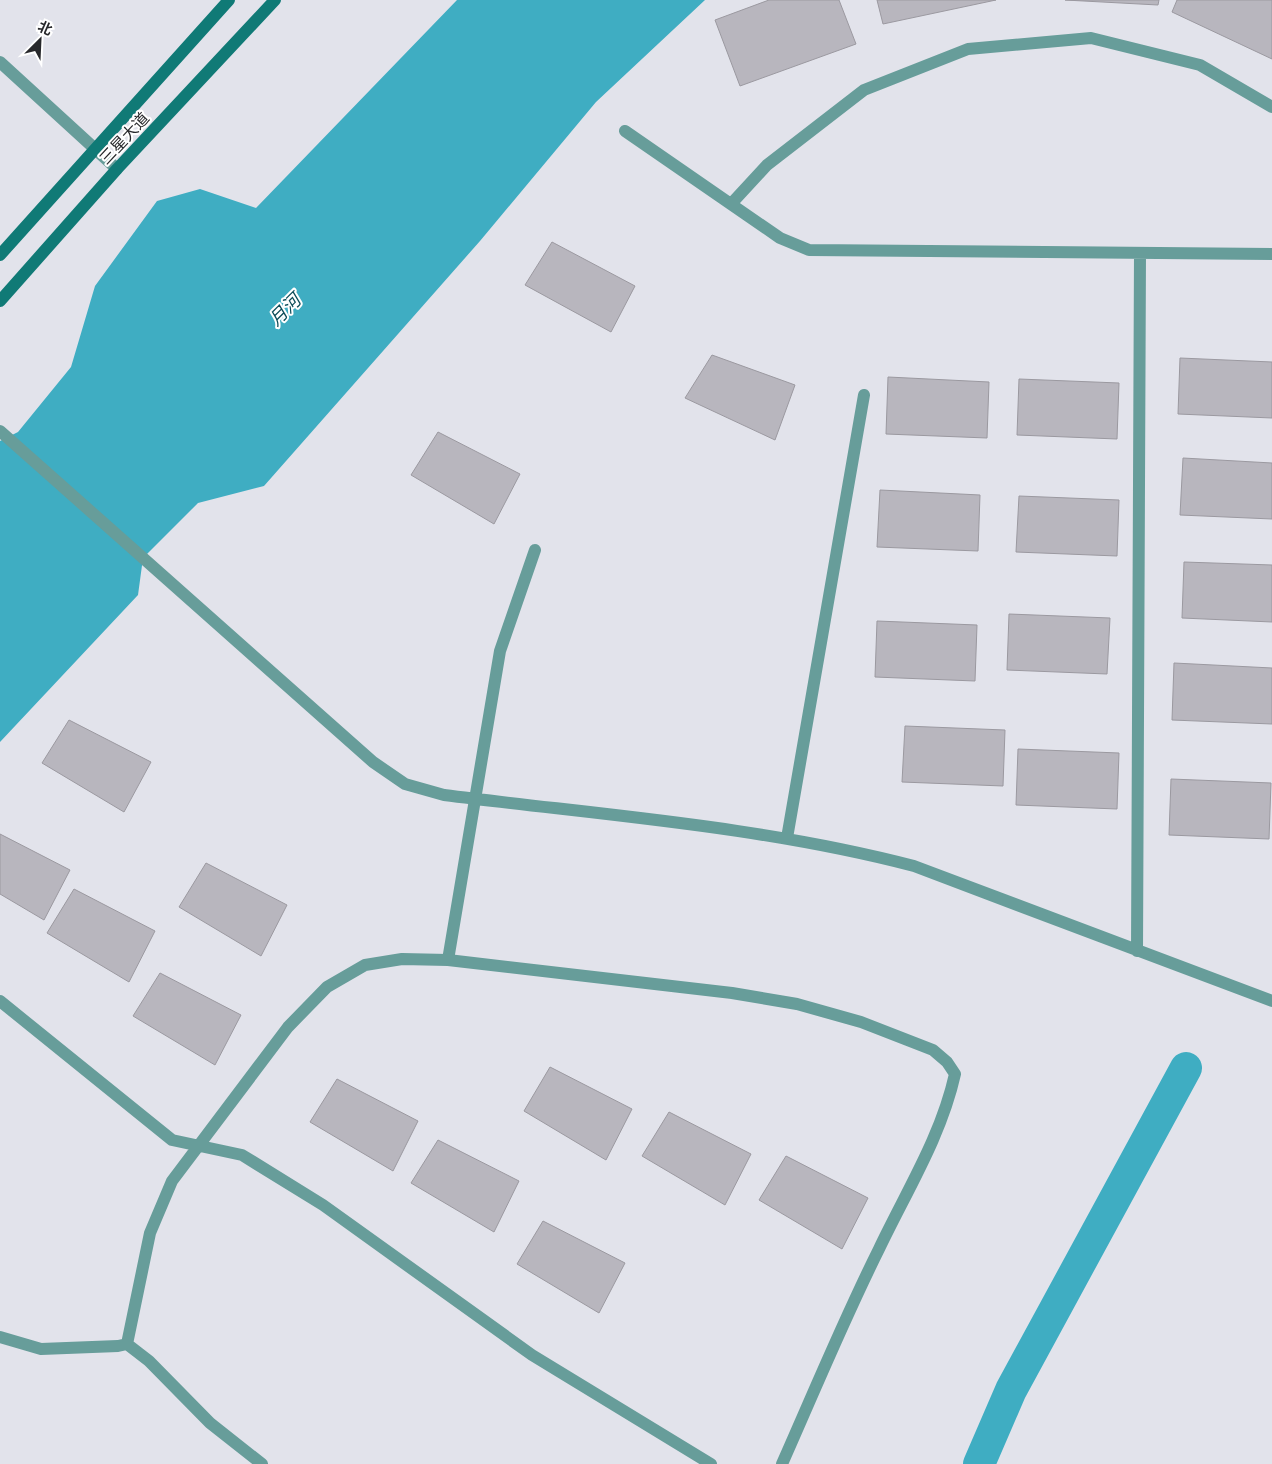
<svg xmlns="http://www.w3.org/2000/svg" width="1272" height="1464" font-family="Montserrat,'Noto Sans SC',sans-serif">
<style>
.water{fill:#3fadc2}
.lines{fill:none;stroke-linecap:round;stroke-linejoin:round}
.canal{stroke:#3fadc2;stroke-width:32}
.building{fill:#b8b6be;stroke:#9b99a0}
.street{stroke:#679d9a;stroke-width:12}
.secondary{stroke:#107a76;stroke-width:12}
.labels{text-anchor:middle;stroke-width:4;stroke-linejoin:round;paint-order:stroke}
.street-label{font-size:16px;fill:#27282b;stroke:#fff}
.water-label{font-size:18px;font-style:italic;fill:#0c4c58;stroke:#fff}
</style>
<rect width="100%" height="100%" fill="#e2e3eb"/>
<path class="water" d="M457,0H705L596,102L480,241L264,486L198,503L143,558L138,595L0,742V441L18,432L71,367L95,286L157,201L200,189L256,208Z
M1011,1390L985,1464H975Z"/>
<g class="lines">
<path class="canal" d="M979,1464L1011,1390L1186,1068"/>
</g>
<path class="building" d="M769,0H839L856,44L740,86L715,20Z
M877,0H996L883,24Z
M1065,0H1159L1158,5Z
M1177,0H1272V59L1172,12Z
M552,242L635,286L611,332L525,285Z
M712,355L795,385L775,440L685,398Z
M1180,358L1272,362V418L1178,414Z
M888,377L989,382L987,438L886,434Z
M1019,379L1119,383L1117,439L1017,435Z
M438,432L520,474L494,524L411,475Z
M1183,458L1272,463V519L1180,515Z
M880,490L980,495L978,551L877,547Z
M1019,496L1119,500L1117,556L1016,552Z
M1184,562L1272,565V622L1182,618Z
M1009,614L1110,618L1107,674L1007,670Z
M877,621L977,625L975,681L875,677Z
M1174,663L1272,668V724L1172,720Z
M69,720L151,762L124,812L42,763Z
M905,726L1005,730L1003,786L902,782Z
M1018,749L1119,753L1117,809L1016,805Z
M1171,779L1271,783L1269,839L1169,835Z
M0,834L70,870L44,920L0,894Z
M206,863L287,905L261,956L179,907Z
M74,889L155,931L129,982L47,933Z
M160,973L241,1015L215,1065L133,1016Z
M550,1067L632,1109L606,1160L524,1111Z
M337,1079L418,1121L393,1171L310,1122Z
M669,1112L751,1154L725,1205L642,1156Z
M438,1140L519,1181L494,1232L411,1183Z
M786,1156L868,1198L842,1249L759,1200Z
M543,1221L625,1263L599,1313L517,1264Z"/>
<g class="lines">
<path class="street" d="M0,62L117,169
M625,131L780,238L809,250L1272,254
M731,204L767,165L864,90L968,49L1091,38L1200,65L1272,107
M0,431L373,762L405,784L444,795C601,815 761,826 914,866L1272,1001
M787,838L864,395
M1137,951L1140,253
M448,960L500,651L535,550
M0,1001L172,1140L242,1155L323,1205L532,1355L711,1464
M0,1337L41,1349L118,1346L127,1344L149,1361L210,1423L262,1464
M127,1344L150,1233L172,1181L288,1027L327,987L365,965L402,959L448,960L732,993L797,1004L861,1022L933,1050L947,1062L955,1074C941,1137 906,1192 879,1249C844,1319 814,1392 782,1464"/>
<path class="secondary" d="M0,255L229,0
M0,301L117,169L275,0"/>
</g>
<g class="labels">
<g class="street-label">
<text transform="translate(124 138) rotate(-47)" y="6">三星大道</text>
</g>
<g class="water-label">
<text transform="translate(285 310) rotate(-45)" y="6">月河</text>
</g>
</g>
<g transform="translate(40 40) rotate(24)" stroke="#ffffff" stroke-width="4" paint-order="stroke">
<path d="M0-4L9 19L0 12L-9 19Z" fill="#27282b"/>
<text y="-8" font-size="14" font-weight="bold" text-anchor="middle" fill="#27282b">北</text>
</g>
</svg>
